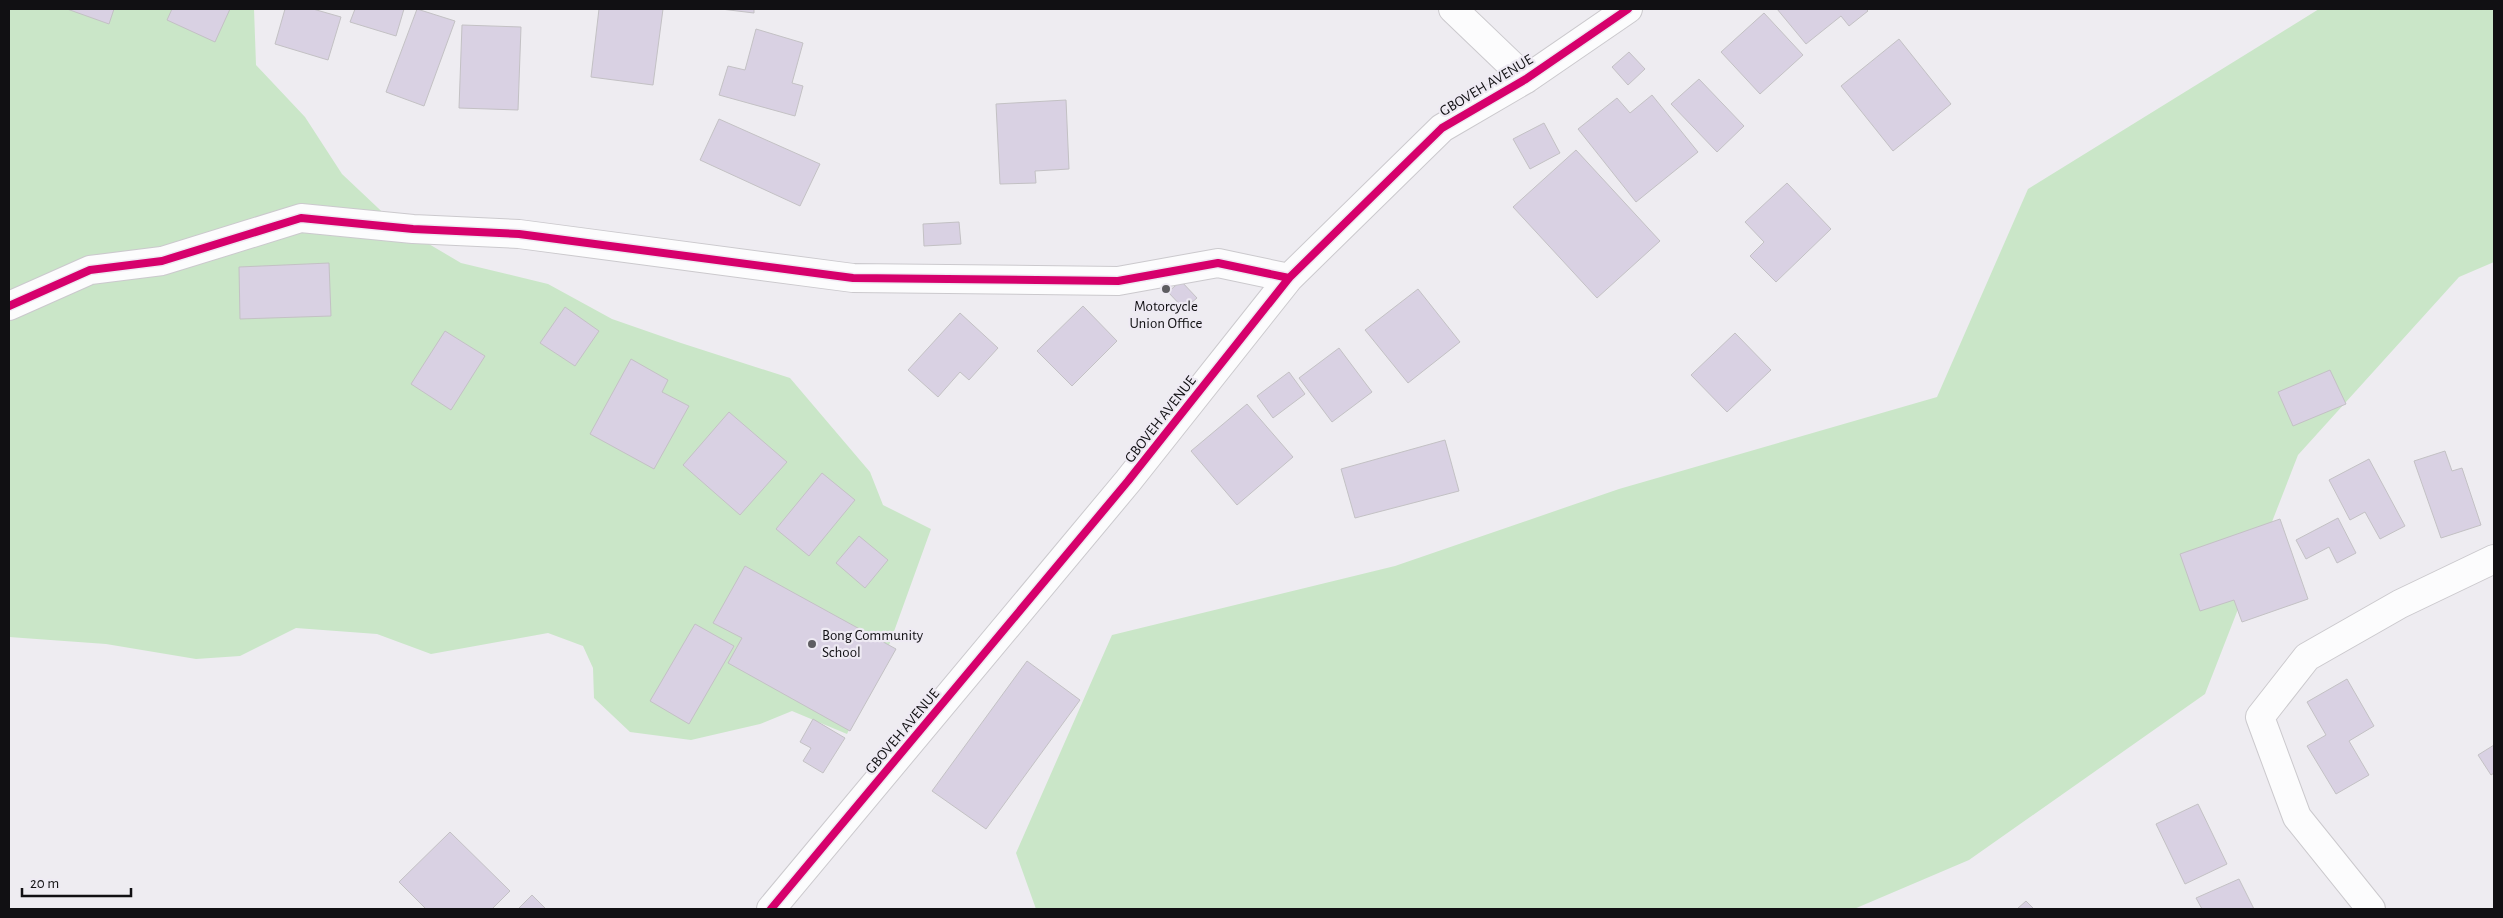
<svg xmlns="http://www.w3.org/2000/svg" width="2503" height="918" font-family="'Alegreya Sans',sans-serif">
<style>
.green{fill:#cae6c8}
.building{fill:#d9d1e3;stroke:#c3c1c4}
.lines{fill:none;stroke-linecap:round;stroke-linejoin:round}
.street-casing{stroke:#cbc9cd;stroke-width:30}
.street{stroke:#fcfcfd;stroke-width:28}
.cycleway-casing{stroke:#eeeaf3;stroke-width:11}
.cycleway{stroke:#d6006c;stroke-width:8}
.poi-dot{fill:#5e5d61;stroke:#eeeaf3;stroke-width:2}
.labels{text-anchor:middle;stroke-width:4.5;stroke-linejoin:round;paint-order:stroke}
.street-label{font-size:15px;fill:#111013;stroke:#eeeaf3}
.poi-label{font-size:15px;fill:#111013;stroke:#eeeaf3}
</style>
<rect width="100%" height="100%" fill="#eeecf1"/>
<path class="green" d="M9,9H254L256,65L305,117L342,174L395,224L461,263L548,284L612,319L681,343L790,378L870,472L883,505L931,529L888,648L847,734L792,711L760,724L691,740L630,732L594,698L593,668L583,646L548,633L431,654L377,634L296,628L240,656L196,659L106,644L9,637Z
M2319,9H2494V262L2459,277L2298,455L2205,694L1969,860L1854,909H1036L1016,853L1112,635L1395,566L1619,489L1937,397L2028,189Z"/>
<path class="building" d="M67,9H114L109,24Z
M172,9H230L215,42L167,20Z
M285,9H313L341,17L328,60L275,44Z
M355,9H404L396,36L350,22Z
M417,9L455,21L424,106L386,92Z
M599,9H663L653,85L591,77Z
M721,9H754V13Z
M1777,9H1866L1868,11L1849,26L1841,16L1806,44Z
M1764,13L1803,55L1760,94L1721,52Z
M462,25L521,27L518,110L459,108Z
M756,29L803,43L792,83L803,86L795,116L719,95L728,66L745,70Z
M1899,39L1951,104L1893,151L1841,86Z
M1629,52L1645,69L1628,85L1612,67Z
M1699,79L1744,126L1717,152L1671,104Z
M1652,95L1698,152L1636,202L1578,129L1617,98L1630,113Z
M1066,100L1069,169L1035,171L1036,183L1000,184L996,104Z
M719,119L820,164L800,206L700,160Z
M1544,123L1560,153L1530,169L1513,139Z
M1576,150L1660,241L1597,298L1513,207Z
M1787,183L1831,229L1776,282L1750,256L1764,242L1745,222Z
M959,222L961,244L924,246L923,224Z
M329,263L331,316L240,319L239,267Z
M1181,281L1197,298L1184,309L1168,292Z
M1418,289L1460,342L1408,383L1365,330Z
M1083,306L1117,341L1072,386L1037,351Z
M565,307L599,331L575,366L540,343Z
M960,313L998,348L969,380L960,372L938,397L908,370Z
M445,331L485,356L451,410L411,384Z
M1735,333L1771,370L1727,412L1691,375Z
M1339,348L1372,392L1332,422L1299,378Z
M631,359L668,380L662,392L689,406L654,469L590,434Z
M2330,370L2346,404L2293,426L2278,392Z
M1289,372L1305,394L1273,418L1257,396Z
M1247,404L1293,457L1237,505L1191,451Z
M729,412L787,462L740,515L683,465Z
M1445,440L1459,491L1355,518L1341,469Z
M2445,451L2452,471L2462,468L2481,525L2441,538L2414,461Z
M2369,459L2405,526L2380,539L2365,512L2350,520L2329,480Z
M822,473L855,500L809,556L776,529Z
M2338,518L2356,553L2337,563L2329,547L2306,559L2296,540Z
M2280,519L2308,599L2242,622L2234,600L2200,611L2180,554Z
M859,536L888,560L865,588L836,563Z
M745,566L896,649L850,731L728,663L742,638L713,623Z
M695,624L734,646L689,724L650,701Z
M1027,661L1080,700L986,829L932,791Z
M2347,679L2374,726L2349,741L2369,775L2336,794L2307,746L2326,735L2307,702Z
M813,719L845,738L823,773L803,761L811,748L800,742Z
M2494,745V773L2491,775L2478,755Z
M2198,804L2227,864L2185,884L2156,824Z
M450,832L510,891L492,909H426L399,882Z
M2239,879L2254,909H2202L2196,898Z
M532,895L546,909H518Z
M2026,901L2034,909H2017Z"/>
<g class="lines">
<defs>
<path id="street" d="M1453,9L1526,79
M9,306L90,270L162,261L301,218L413,229L519,234L853,278L1118,281L1218,263L1289,278
M771,909L1128,481L1289,278L1442,128L1526,79L1628,9
M2371,909L2297,817L2260,717L2307,657L2400,604L2494,559"/>
</defs>
<use href="#street" class="street-casing"/>
<use href="#street" class="street"/>
<defs>
<path id="cycleway" d="M9,306L90,270L162,261L301,218L413,229L519,234L853,278L1118,281L1218,263L1289,278
M771,909L1128,481L1289,278L1442,128L1526,79L1628,9"/>
</defs>
<use href="#cycleway" class="cycleway-casing"/>
<use href="#cycleway" class="cycleway"/>
</g>
<g class="poi-dot">
<circle cx="1166" cy="289" r="5"/>
<circle cx="812" cy="644" r="5"/>
</g>
<g class="labels">
<g class="street-label">
<text transform="translate(1486 85) rotate(-31)" y="5">GBOVEH AVENUE</text>
<text transform="translate(1160 419) rotate(-52)" y="5">GBOVEH AVENUE</text>
<text transform="translate(902 731) rotate(-50)" y="5">GBOVEH AVENUE</text>
</g>
<g class="poi-label">
<text x="1166" y="311">Motorcycle<tspan x="1166" dy="17">Union Office</tspan></text>
<text x="822" y="640" text-anchor="start">Bong Community<tspan x="822" dy="17">School</tspan></text>
</g>
</g>
<rect width="2503" height="918" fill="none" stroke="#111013" stroke-width="20"/>
<path d="M22 888v8h109v-8" fill="none" stroke="#111013" stroke-width="2.5"/>
<text x="30" y="888" font-size="15" fill="#111013" stroke="#eeeaf3" stroke-width="4" paint-order="stroke">20 m</text>
</svg>
